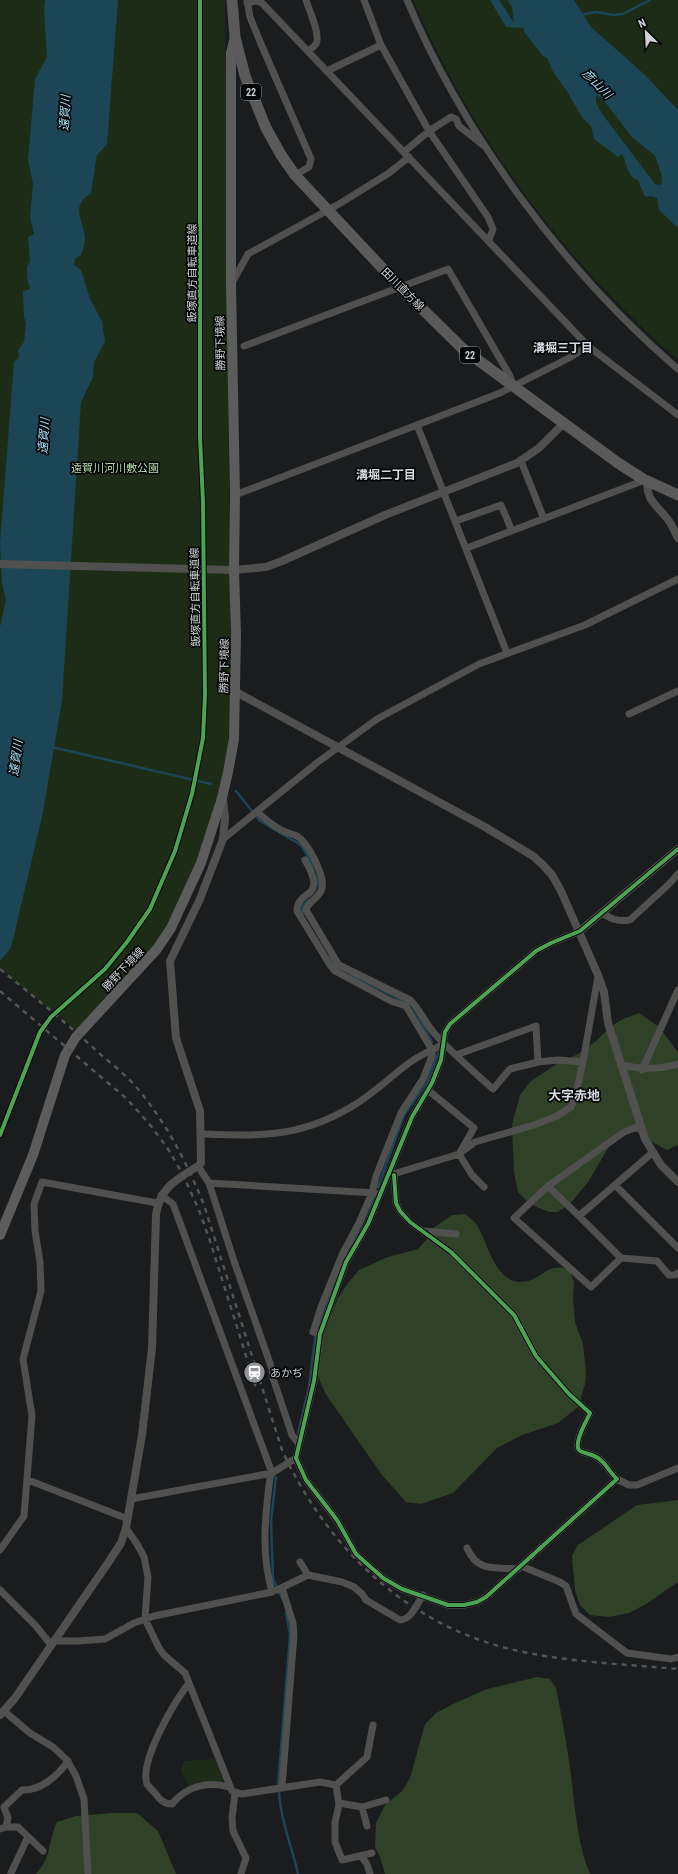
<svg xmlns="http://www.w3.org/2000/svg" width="678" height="1874" font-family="'Roboto Condensed','Noto Sans JP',sans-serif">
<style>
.green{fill:#1d2c17}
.forest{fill:#2f4228}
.water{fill:#1c4656;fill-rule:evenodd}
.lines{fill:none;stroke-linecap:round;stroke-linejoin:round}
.stream{stroke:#1c4656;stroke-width:2.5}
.minor{stroke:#50504f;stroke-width:7}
.tertiary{stroke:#50504f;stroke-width:8}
.secondary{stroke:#5b5c5b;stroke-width:10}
.primary{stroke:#5a5a5a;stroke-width:11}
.rail{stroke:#535455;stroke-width:2.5;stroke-dasharray:5 5;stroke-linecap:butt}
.cycleway-casing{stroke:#050607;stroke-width:6}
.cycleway{stroke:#4ca352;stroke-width:4}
.labels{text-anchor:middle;stroke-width:3.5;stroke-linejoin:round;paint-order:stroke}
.shield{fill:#050607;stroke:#929497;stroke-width:1}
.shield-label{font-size:10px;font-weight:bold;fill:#cfd1d5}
.street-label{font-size:11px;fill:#cfd1d5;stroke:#050607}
.park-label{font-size:11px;fill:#b3dca3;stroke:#050607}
.poi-label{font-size:11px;fill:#cfd1d5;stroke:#050607;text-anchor:start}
.water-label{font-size:12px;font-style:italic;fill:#a3dff9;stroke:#050607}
.neighbourhood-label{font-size:12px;font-weight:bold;fill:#d5d9e0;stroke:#050607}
.quarter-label{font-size:13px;font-weight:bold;fill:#d5d9e0;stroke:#050607}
</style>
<rect width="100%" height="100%" fill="#1a1c1e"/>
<path class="green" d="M0,0H225L230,588V739L223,783L197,863L169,925L150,951L76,1030L0,969Z
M413,0H678V360C565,262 472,137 413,0Z
M215,1759L225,1780L223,1782H201L189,1787L181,1770L184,1761Z"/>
<path class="forest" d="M639,1013L658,1026L678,1052V1145L667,1150C654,1144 644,1136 631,1129L610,1145L588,1182L569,1205L557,1212H549L530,1204L518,1192L514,1172L512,1125L520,1095L531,1081L555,1065L578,1054L596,1041L610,1027L623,1019Z
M465,1214C469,1217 474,1221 477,1225C487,1241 494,1280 519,1282C541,1283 546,1260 570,1270L574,1283L573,1298L575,1322L583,1344L586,1372L585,1384L578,1407L558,1423L522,1435L497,1448L453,1493L421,1504L406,1502L382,1475L325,1393L316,1371L318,1348L338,1298L348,1283L359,1270L388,1257L418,1249L427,1239L432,1229L452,1215Z
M678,1500V1582L646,1604L629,1613L609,1617L590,1615L580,1605L575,1590L572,1556L578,1545L637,1505Z
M537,1677L550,1679L556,1688C562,1717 567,1746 571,1775C575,1808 577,1843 590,1874H385L380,1857L375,1847L376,1823L385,1805L402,1791L410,1778L425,1724L436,1713L455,1703L487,1689Z
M112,1813H137L158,1831L176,1874H36C52,1857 48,1841 57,1822L76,1816Z"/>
<path class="water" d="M45,0H118L107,144L97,155L91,193C69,207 84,219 85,240C85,245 82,251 81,255L75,259L74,265L81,270L90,299L102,321L105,342L94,362L93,377L81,402L62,701L42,817L13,939L10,949L0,961V627L6,600L2,583L0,543L14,362L19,357L18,350L24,342L26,323L24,317L23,291L30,289L27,278V267L30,261L28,237L34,234L30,218L33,184L28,160L35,79L47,57L44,11Z
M490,0H499L514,23L512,7L507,0H574L591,27L645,75L678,110V228L659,210L657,198L651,196L645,197L638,180C626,176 627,163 622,154L618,157L594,139L591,126L582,117L568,93L552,70L547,58L543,56L524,32V28L506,27ZM596,96L601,97L632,137L655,156L661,173L662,182L660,185L655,184L600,111L596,102Z"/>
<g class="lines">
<path class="stream" d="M580,15L596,12L614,15L623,14L650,0
M52,747L211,784
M236,791L260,821L301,845L317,872L319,887
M304,914L302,911L303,905L309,900
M329,956L336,966
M351,975L411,1005
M414,1009L432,1042
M378,1187L404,1115L427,1082L438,1053
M351,1247L374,1198
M298,1433L309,1387L315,1338L323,1311L336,1279
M276,1477L271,1521L273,1579L283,1600
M278,1785L289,1648L290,1634L286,1613
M279,1790C280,1820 292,1846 298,1874"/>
<path class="minor" d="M247,0L250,17L261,44L311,159L309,167L295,175
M306,0C309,10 321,35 316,44C314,47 310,49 308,51
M364,0L381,45L429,131L488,217L493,229L489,240
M407,0C464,136 566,273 678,369
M247,3L255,1L262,3L588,346L678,415
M327,71L381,45
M404,152L429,131L451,117L456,119L459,126L483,145
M232,283L248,254L339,204L389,173L409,157
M244,346L448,269L510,376L513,385
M417,425L507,653
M521,461L544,519
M235,495L500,393L569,358L588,346
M456,521L501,505L512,531
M467,548L645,480
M629,714L678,691
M258,812C265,820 274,826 283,831C287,833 293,834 297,836C308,843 325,875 322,888C320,898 308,901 306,910L337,962L339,965L410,1000C420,1009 425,1023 434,1033C452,1053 473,1071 493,1089L510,1069L538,1062L536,1026L456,1055
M223,839L318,762L377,719L479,664L585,625L678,579
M305,860C329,901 297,888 297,911L330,965L335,971L391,1001L406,1006L432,1050V1056L423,1079L401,1113L376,1176L372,1193L359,1223L342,1255L321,1307L313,1332L320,1334
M602,913C611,919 618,922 630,920L669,884L678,874
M538,1062L558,1060L583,1062
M621,1065C641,1069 658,1070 678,1064
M642,1070L678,990
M428,1090L474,1128L459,1154L472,1175L484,1187
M201,1134C259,1136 299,1138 351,1107C372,1095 390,1077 409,1063C420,1055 432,1050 444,1044
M652,1153L579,1216L621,1258L657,1261L669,1275H675L678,1273
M198,1166L209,1183L234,1261L272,1369L273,1378L292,1435L299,1444
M390,1175L459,1154L475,1142L534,1125L557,1116L571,1107L575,1098L583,1062L598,976
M394,1175L396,1203L400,1211L410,1222L451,1252L514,1315L536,1356L569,1394L590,1413C587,1420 572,1445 580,1451C586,1454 593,1454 598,1458C606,1463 610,1473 617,1479L486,1597L477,1602L464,1605H448L402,1589L383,1578L356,1554L337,1520L306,1480L296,1458L314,1381L320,1334L346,1262L368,1224L412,1117L432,1083L441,1060L445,1032L450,1024L536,951L551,943L580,931
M209,1183L375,1193
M615,1185L678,1248
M548,1186L579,1216
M424,1231L456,1234
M621,1258L591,1287L514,1218L548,1186L624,1132L640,1126
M617,1479L629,1485H637L678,1468
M28,1480L128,1519
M131,1499L272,1473L176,1212L173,1204L161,1195
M126,1528L137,1544L144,1557L148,1577L145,1619L159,1648L164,1655L185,1673L232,1791L242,1794L320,1782L336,1785L339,1805L335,1822V1842L342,1860L372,1853
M467,1548C478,1573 495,1567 518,1569
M0,1550L24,1516L32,1416L23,1359L41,1291L40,1262L35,1231L34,1204L42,1182L157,1203
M521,1566L560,1582L566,1586L576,1614L627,1653L671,1659L678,1657
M308,1575L342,1582L354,1587L362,1594L366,1600L400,1620C412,1619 417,1604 423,1595
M282,1588L293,1623L294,1635L282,1787
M0,1590L36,1626L51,1645
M277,1590L308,1575L300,1562
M54,1641H78L105,1639L134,1623L154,1616L272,1592C261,1554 265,1516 270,1478L272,1473L296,1458
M189,1683C175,1701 139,1761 147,1784C149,1787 153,1791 155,1793C160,1800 164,1804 172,1804C186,1786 208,1781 229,1787
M4,1711L30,1733L53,1747L67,1760L76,1776L84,1799L88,1874
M336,1785L367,1757L373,1725
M235,1793L232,1818L233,1831L246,1858L241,1874
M339,1803L362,1807L386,1800
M362,1807L367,1826
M6,1827H18L43,1851
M0,1829L6,1827L8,1818L4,1807L22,1790C40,1791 58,1776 68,1761
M361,1856L367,1864L370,1874
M11,1873L28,1837"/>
<path class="tertiary" d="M648,481C645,498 655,504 665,516C671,522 674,530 678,538
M0,564L234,570L266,567L282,561L385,515L517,463L539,448L563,424
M236,692L485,827L533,856L543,865L552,875L561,891L598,975L604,992L608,1023L645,1139L661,1165L678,1182
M580,931L678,849
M0,1715L15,1698L110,1560L121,1543L126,1528L142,1435L152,1348L156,1215C160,1187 176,1180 198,1166L201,1163L200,1111L176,1038L170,961L200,899L223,839L225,818L223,799"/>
<path class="secondary" d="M0,1235L33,1155L65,1055L76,1037L157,949L171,928L201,863L222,798L228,772L234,739L236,634L234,570L235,495L231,284V53L235,37"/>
<path class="primary" d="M232,0L235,37L245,76L266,128L281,155L295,175L400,287L463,349L618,463L643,479L678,495"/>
<path class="rail" d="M0,969C34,997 68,1024 100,1054C113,1065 127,1076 138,1089C167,1124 187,1163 204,1205L282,1450C326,1545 402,1621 506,1648C562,1662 621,1664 678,1669
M0,991L127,1099L151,1126L168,1149L182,1173L199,1210L211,1244L257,1391"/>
<defs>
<path id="cycleway" d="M0,1135L40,1032L51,1017L105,969L127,942L150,909L175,851L192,794L203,738L205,696L203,502L200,437V0
M394,1175L396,1203L400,1211L410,1222L451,1252L514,1315L536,1356L569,1394L590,1413C587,1420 572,1445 580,1451C586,1454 593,1454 598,1458C606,1463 610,1473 617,1479L486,1597L477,1602L464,1605H448L402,1589L383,1578L356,1554L337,1520L306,1480L296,1458L314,1381L320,1334L346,1262L368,1224L412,1117L432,1083L441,1060L445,1032L450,1024L536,951L551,943L580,931L678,849"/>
</defs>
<use href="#cycleway" class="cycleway-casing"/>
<use href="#cycleway" class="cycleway"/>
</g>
<defs>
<symbol id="station-disc" viewBox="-11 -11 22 22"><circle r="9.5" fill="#909295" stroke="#050607"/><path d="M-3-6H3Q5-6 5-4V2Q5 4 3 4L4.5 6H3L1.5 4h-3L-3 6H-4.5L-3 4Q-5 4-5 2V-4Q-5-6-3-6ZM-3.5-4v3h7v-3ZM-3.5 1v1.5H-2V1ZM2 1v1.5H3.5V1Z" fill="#fff"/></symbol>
</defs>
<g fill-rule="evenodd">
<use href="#station-disc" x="242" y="1360" width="25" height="25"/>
</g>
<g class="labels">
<g class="shield">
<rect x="241" y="84" width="20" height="16" rx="3"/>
<rect x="460" y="347" width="20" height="16" rx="3"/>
</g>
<g class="shield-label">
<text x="251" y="96">22</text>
<text x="470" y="359">22</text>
</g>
<g class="street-label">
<text transform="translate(192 273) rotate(-90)" y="4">飯塚直方自転車道線</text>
<text transform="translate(403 289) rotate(45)" y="4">田川直方線</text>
<text transform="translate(220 343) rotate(-91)" y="4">勝野下境線</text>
<text transform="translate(195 597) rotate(-91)" y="4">飯塚直方自転車道線</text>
<text transform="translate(224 666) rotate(-89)" y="4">勝野下境線</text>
<text transform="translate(123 969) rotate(-47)" y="4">勝野下境線</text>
</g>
<g class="park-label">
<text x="115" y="472">遠賀川河川敷公園</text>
</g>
<g class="poi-label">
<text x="270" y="1377">あかぢ</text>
</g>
<g class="water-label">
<text transform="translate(597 84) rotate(45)" y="4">彦山川</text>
<text transform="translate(65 113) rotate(-87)" y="4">遠賀川</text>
<text transform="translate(44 436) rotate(-86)" y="4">遠賀川</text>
<text transform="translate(16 758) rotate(-82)" y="4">遠賀川</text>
</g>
<g class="neighbourhood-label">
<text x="563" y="352">溝堀三丁目</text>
<text x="386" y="479">溝堀二丁目</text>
</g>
<g class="quarter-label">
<text x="574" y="1100">大字赤地</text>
</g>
</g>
<g transform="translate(646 32) rotate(336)" stroke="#050607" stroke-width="3" paint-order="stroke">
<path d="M0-3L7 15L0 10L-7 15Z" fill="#cfd1d5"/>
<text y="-6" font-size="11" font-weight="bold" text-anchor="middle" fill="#cfd1d5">N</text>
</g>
</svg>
